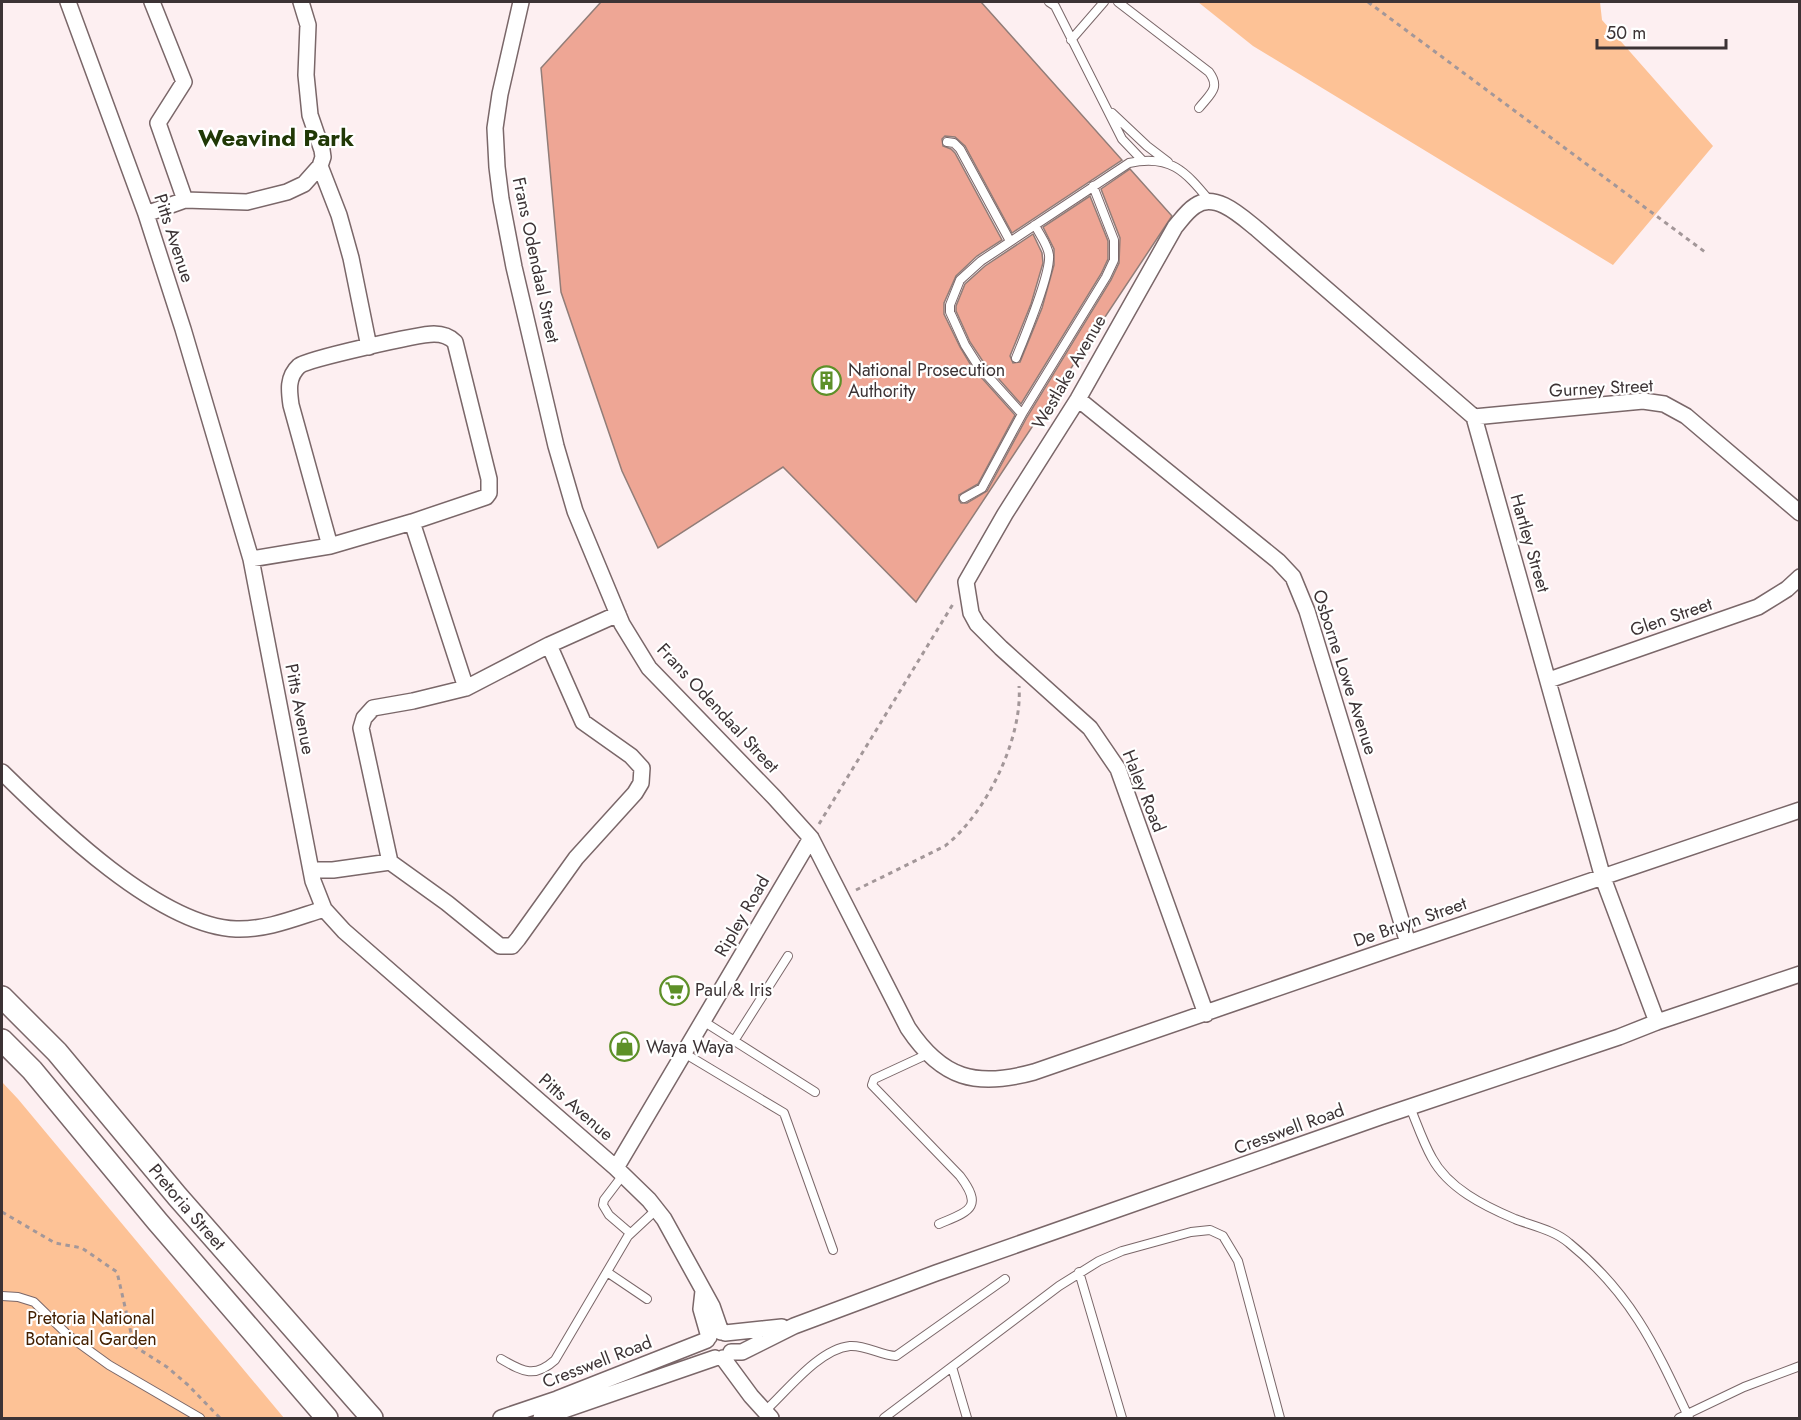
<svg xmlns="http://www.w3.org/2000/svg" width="1801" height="1420" font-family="Jost,sans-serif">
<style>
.green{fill:#fdc296}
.building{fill:#eea695;stroke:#917d78;stroke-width:1.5}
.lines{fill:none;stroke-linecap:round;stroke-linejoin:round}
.lane-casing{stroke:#7a6769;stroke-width:10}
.street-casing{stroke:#7a6769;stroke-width:18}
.secondary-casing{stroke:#7a6769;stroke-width:24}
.path{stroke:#a39799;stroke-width:3;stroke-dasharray:4.5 4.5;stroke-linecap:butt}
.lane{stroke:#fff;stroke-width:8}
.street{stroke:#fff;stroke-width:15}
.secondary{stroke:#fff;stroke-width:21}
.labels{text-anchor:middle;stroke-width:4.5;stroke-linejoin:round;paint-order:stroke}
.street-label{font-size:18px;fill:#3c3335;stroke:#fff}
.poi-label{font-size:18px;fill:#3c3335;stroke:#fff;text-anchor:start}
.park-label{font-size:18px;fill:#442000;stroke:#fff}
.district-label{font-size:24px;font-weight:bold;fill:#203806;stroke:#fff}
</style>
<rect width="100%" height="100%" fill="#fdeff1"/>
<path class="green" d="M1198,2H1600L1602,20L1713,146L1613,265L1253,46Z
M2,1082L18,1099L284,1418H2Z"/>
<path class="building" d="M601,2H981L1122,160L1012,233L965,146L955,137L945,136L942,139L943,146L951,149L955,153L1002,240L977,256L956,276L944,303V314L960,347L972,367L1015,415L978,484L959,495V500L961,503H967L987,491L1027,417L1111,280L1119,263L1120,238L1101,189L1130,169L1172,216L916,602L783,467L658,548L622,471L561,292L541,68Z
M1090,196L1108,241V259L1101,274L1021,404L982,360L970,342L956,311V306L965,284L985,266L1033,234L1042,253L1043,263L1031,304L1010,356L1013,363L1020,362L1042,308L1054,265V249L1043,227Z"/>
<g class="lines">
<defs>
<path id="lane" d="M1049,2L1055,6L1122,139L1142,160
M1118,2L1209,72C1221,88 1210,94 1199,108
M1071,40L1104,2
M1112,113L1147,146L1168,162
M947,142L954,143L960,149L1010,241
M1016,358C1024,338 1051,274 1049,255C1048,245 1039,234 1035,225
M1022,414L1106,277L1114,260V240L1093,186
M964,498L982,488L1022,414L977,364L965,345L950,312V305L960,280L981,261L1129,163C1170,154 1185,171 1209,200
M703,1021L815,1092
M734,1041L788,956
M684,1053L784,1113L833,1250
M928,1054L874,1079L872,1085L960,1176C984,1208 969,1211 939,1224
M1410,1107C1417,1124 1423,1142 1432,1158C1448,1188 1484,1206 1515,1219C1533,1226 1554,1230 1569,1243C1632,1294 1656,1348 1689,1418
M623,1175L604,1200L603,1205L609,1215L630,1233
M607,1272L647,1299
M1079,1272L1122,1418
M2,1296L18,1297L34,1302L69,1336L109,1365L200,1418
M501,1359C522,1371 534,1379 555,1360L628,1236L657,1209
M952,1367L967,1418
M765,1411C787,1391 819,1349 850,1346C866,1345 880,1355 896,1356L1005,1279
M884,1418L1059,1286L1099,1261L1122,1251L1191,1232L1210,1230L1223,1236L1238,1261L1280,1418
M1679,1418L1744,1387L1800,1366"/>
<path id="street" d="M68,2L146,214L183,329L251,559L313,881L324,909L344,931L616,1168L649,1200L664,1219L712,1306L721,1332
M152,2L184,82L158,123L185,200
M521,2L500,94L495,128L497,167L501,199L514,267L556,446L575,511L622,624L649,668L774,797L811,838L908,1028C942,1079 976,1088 1034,1072C1159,1030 1283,985 1408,943C1538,898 1669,855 1800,810
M320,166L339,215L351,258L369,347
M146,214L185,200L247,202L287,192L304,184L320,166L323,157L322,150L310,115L306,75L308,25L301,2
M1078,399L1278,561L1293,577L1307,611L1408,943
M1474,417L1643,401L1664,404L1686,416L1800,513
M412,522L466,688
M251,559L330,546L412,522L486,497L489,493V479L455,342C449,336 443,334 434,334C419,334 308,359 299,366C287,377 289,391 291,405L330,546
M549,645L583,722L631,756L642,768L641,783L635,793L576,858L518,939L512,946H500L447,903L390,862L361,728L364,718L373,708L413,701L466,688L549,645L618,614
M1549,680L1758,607L1787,589L1800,577
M2,772C55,824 159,926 236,929C267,930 295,918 324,909
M311,870H333L390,862
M1206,1014L1118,769L1090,728L1001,648L977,624L971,613L966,582L1005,514L1078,399L1175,227C1181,220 1187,211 1195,206C1215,191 1242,217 1257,229L1474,417L1603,878L1657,1022
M616,1168L811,838
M703,1291L701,1309L709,1337
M725,1333L782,1327
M731,1352H742L794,1326L936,1273L1380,1117L1619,1037L1657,1022L1800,974
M723,1358L751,1396L771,1418
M501,1418L557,1399L707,1340
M541,1418L715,1358"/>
<g id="secondary">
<path id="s1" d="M2,997L57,1052L177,1196L372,1418"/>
<path d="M2,1040L32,1070L157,1221L327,1418"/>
</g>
</defs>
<use href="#lane" class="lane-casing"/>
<use href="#street" class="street-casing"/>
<use href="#secondary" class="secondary-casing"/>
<path class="path" d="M1368,2L1705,252
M819,824L953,604
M856,890L945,846C986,814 1023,738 1019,686
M2,1212L55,1243L82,1248L117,1272L134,1346L167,1367L188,1385L220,1418"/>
<use href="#lane" class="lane"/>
<use href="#street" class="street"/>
<use href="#secondary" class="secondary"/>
</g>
<defs>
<symbol id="building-ring" viewBox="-11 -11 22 22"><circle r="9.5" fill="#fff" stroke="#5d9028" stroke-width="1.5"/><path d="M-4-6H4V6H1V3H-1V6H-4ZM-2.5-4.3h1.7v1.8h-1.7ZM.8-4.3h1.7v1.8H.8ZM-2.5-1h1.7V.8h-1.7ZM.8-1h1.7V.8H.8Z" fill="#5d9028"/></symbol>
<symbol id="supermarket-ring" viewBox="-11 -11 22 22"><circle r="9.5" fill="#fff" stroke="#5d9028" stroke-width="1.5"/><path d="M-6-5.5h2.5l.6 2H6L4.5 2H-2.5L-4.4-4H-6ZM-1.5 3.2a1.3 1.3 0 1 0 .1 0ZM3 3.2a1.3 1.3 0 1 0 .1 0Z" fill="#5d9028"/></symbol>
<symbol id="shop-ring" viewBox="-11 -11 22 22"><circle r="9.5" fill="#fff" stroke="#5d9028" stroke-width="1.5"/><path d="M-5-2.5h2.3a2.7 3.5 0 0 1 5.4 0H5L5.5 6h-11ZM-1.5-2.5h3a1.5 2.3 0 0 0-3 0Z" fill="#5d9028"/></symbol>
</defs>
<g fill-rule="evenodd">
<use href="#building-ring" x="810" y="364" width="33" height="33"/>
<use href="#supermarket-ring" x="658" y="974" width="33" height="33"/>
<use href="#shop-ring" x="608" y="1030" width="33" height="33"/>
</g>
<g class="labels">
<g class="street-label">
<text transform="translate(174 238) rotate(72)" y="6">Pitts Avenue</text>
<text transform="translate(536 260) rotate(78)" y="6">Frans Odendaal Street</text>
<text transform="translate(1069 372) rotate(-60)" y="6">Westlake Avenue</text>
<text transform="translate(1601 388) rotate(-3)" y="6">Gurney Street</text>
<text transform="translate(1530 543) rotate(74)" y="6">Hartley Street</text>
<text transform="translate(1671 617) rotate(-19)" y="6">Glen Street</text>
<text transform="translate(1345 672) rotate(72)" y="6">Osborne Lowe Avenue</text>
<text transform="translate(718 708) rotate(47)" y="6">Frans Odendaal Street</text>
<text transform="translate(300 709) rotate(79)" y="6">Pitts Avenue</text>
<text transform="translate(1144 791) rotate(68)" y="6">Haley Road</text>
<text transform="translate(742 916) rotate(-60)" y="6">Ripley Road</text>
<text transform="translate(1410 922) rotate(-19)" y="6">De Bruyn Street</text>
<text transform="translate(576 1107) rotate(41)" y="6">Pitts Avenue</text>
<text transform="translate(1289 1129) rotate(-20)" y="6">Cresswell Road</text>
<text dy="6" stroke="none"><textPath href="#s1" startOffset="280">Pretoria Street</textPath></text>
<text transform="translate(597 1362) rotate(-21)" y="6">Cresswell Road</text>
</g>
<g class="poi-label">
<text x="848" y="376">National Prosecution<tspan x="848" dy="21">Authority</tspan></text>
<text x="695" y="996">Paul &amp; Iris</text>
<text x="646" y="1053">Waya Waya</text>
</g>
<g class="park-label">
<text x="91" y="1324">Pretoria National<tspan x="91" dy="21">Botanical Garden</tspan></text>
</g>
<g class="district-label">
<text x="276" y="146">Weavind Park</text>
</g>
</g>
<rect width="1801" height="1420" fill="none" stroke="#3c3335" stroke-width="6"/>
<path d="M1597 39v9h129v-9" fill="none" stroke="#3c3335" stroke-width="3"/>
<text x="1606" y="39" font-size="18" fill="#3c3335" stroke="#ffffff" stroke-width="4.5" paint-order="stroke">50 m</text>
</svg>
